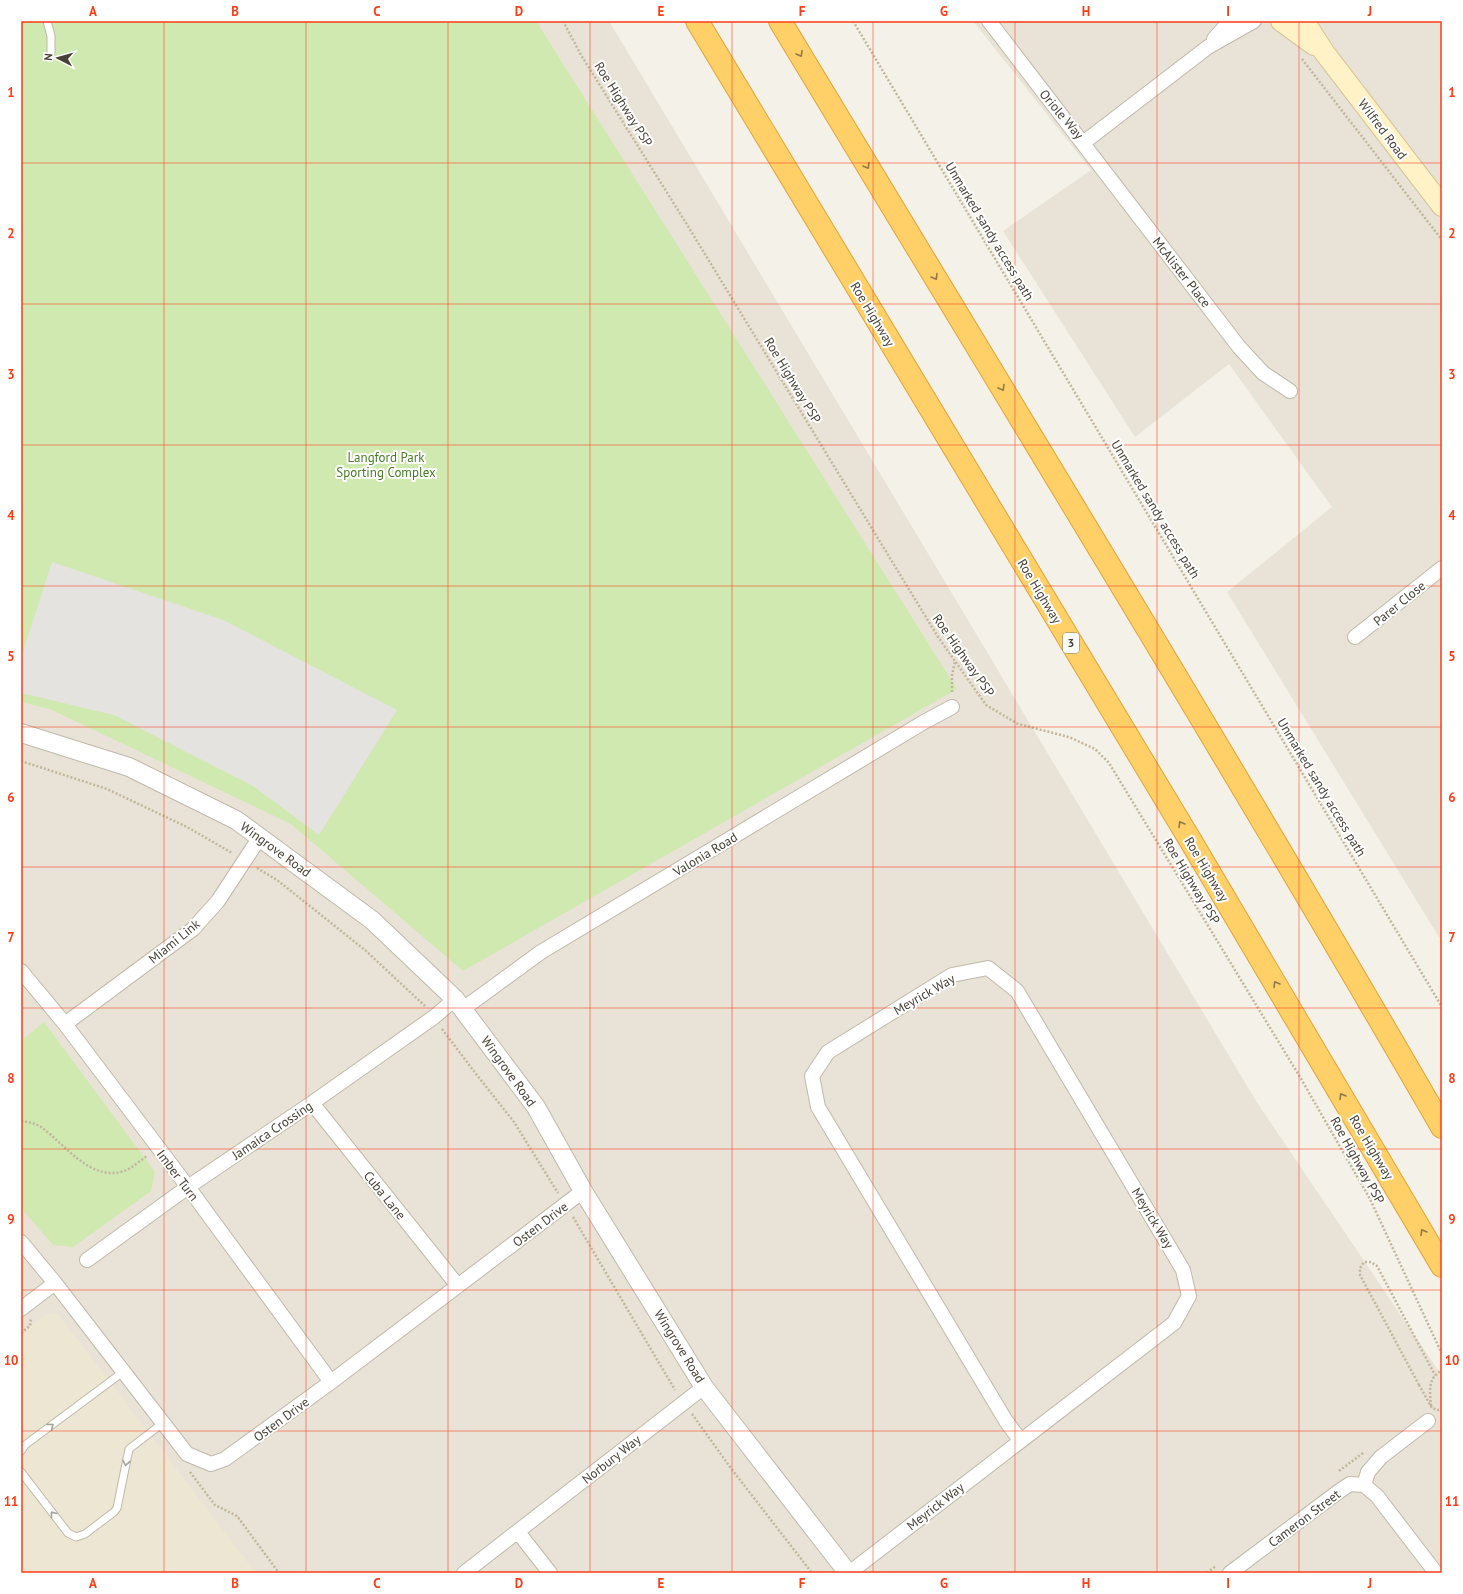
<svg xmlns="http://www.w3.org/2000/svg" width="1463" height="1594" font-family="'PT Sans',sans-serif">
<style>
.residential{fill:#e8e3d6}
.education{fill:#ede6d2}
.green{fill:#cfe9b0}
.parking{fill:#e5e3e0}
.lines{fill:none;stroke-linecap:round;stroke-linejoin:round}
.service-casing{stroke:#c0b9aa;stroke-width:9}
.minor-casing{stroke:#c0b9aa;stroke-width:16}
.tertiary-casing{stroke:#c0b9aa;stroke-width:20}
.secondary-casing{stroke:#d5c597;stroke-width:22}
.motorway-casing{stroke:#e0a436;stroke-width:24}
.path{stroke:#c2b59b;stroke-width:2.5;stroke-dasharray:2 2;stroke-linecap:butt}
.service{stroke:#fff;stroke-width:7}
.minor{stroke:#fff;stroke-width:14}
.tertiary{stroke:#fff;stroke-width:18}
.secondary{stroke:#fff2c7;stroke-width:20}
.motorway{stroke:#ffcf68;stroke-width:22}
.path-bridge{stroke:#c2b59b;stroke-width:2.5;stroke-dasharray:2 2;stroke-linecap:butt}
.oneway{stroke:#917a4a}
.oneway2{stroke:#a4a09a}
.grid{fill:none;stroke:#fd3c16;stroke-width:1;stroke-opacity:0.55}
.labels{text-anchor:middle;stroke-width:4;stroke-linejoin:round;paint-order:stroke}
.shield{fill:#fff;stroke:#7f7a72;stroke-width:1}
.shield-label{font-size:12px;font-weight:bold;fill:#484136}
.street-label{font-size:13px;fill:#484136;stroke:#fff}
.park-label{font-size:13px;fill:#477b28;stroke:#fff}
.neatline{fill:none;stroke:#fd3c16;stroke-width:1.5}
.grid-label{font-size:13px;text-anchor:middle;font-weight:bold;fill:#fd3c16}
</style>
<rect width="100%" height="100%" fill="#f4f1e8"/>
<path class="residential" d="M21,21H609L1256,1101L1442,1376V1573H21Z
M973,21H1442V942L1227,592L1332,507L1229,364L1135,437L1003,231L1091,170Z"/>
<path class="education" d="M47,1313L58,1314L256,1573H21V1333Z"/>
<path class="green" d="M21,21H536L957,689L463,971L291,824L50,709L21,702Z
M44,1022L155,1172L151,1191L73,1247L53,1245L21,1208V1041Z"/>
<path class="parking" d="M52,562L223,620L397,710L319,835L253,786L114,715L21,693V658Z"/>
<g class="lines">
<defs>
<path id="service" d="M47,21L51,36V52
M21,1451L25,1445L123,1372
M21,1472L68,1533L76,1537L85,1534L114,1512L117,1508L129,1449L163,1423"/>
<path id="minor" d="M989,21L1239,347L1263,373L1290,391
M1214,39L1230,21
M1083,143L1208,47L1254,21
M1355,637L1442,568
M21,971L65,1024L188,1187L331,1382
M463,1009L541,952L924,722L952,707
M65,1024L193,929L218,901L260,837
M312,1103L458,1286
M21,1242L55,1283L187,1454L211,1464L225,1459L331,1382L583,1191
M87,1260L188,1187L312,1103L434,1017L455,999
M21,1309L55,1283
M1364,1485L1377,1496L1436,1573
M518,1532L550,1573
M464,1573L704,1387
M849,1573L1174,1323L1189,1296L1183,1270L1017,991L988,968L952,975L828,1052L812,1076L818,1107L1006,1421L1020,1440
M1230,1573L1338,1492L1350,1484L1364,1485L1368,1472L1381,1457L1428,1421"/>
<path id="tertiary" d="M21,733L129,767L236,820L372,920L455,999L536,1107L583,1191L704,1387L848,1573"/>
<path id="secondary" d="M1281,21L1314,45
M1304,21L1324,52L1442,206"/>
<path id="motorway" d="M697,21L1192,843L1442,1266
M780,21C1002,389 1227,755 1442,1127"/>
</defs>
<use href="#service" class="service-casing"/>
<use href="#minor" class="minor-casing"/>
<use href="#tertiary" class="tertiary-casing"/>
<use href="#secondary" class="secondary-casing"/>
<use href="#motorway" class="motorway-casing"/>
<path class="path" d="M563,21L581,55L686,223L938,637L986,705L1018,724L1069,737L1095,749L1109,763L1300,1077L1370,1199L1442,1354
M853,21L1442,1007
M1302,59L1442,240
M952,692V675L955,662
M21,761L107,789L187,827L232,853
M257,868L277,880L365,950L425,1006
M442,1029L473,1070L514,1122L558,1193
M21,1121C28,1122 35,1123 41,1127C65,1144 90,1182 124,1171C132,1168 140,1161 147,1156
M573,1217L675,1390
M21,1333L30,1326L31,1319
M1419,1385L1360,1275V1268L1364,1262H1371L1377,1266L1435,1375
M1431,1406C1430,1391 1427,1379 1442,1370
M692,1414L730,1467L812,1573
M1339,1471L1363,1453
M190,1472L215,1505L237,1516L279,1573
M1207,1573L1216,1566"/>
<use href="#service" class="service"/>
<use href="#minor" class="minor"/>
<use href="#tertiary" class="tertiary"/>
<use href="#secondary" class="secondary"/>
<use href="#motorway" class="motorway"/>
<path class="path-bridge" d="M1419,1385L1432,1408L1438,1410L1442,1409"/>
</g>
<defs><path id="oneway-chevron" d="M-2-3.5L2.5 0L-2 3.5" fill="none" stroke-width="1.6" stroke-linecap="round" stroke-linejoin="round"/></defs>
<g class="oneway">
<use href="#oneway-chevron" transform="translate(800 54) rotate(59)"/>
<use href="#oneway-chevron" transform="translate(867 166) rotate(59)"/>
<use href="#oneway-chevron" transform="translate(935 277) rotate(59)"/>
<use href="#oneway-chevron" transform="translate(1002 388) rotate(59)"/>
<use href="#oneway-chevron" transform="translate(1181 824) rotate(-121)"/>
<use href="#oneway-chevron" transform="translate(1276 984) rotate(-121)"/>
<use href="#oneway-chevron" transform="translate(1342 1096) rotate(-121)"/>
<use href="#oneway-chevron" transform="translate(1423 1232) rotate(-121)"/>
</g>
<g class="oneway2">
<use href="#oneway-chevron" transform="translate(51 1426) rotate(-37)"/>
<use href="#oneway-chevron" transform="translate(126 1463) rotate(100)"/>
<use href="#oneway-chevron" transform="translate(53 1514) rotate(-128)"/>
</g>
<path class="grid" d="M164,21V1573M306,21V1573M448,21V1573M590,21V1573M732,21V1573M873,21V1573M1015,21V1573M1157,21V1573M1299,21V1573M21,163H1442M21,304H1442M21,445H1442M21,586H1442M21,727H1442M21,867H1442M21,1008H1442M21,1149H1442M21,1290H1442M21,1431H1442"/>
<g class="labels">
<rect class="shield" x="1063" y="633" width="16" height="20" rx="3"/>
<g class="shield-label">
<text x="1071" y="647">3</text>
</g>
<g class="street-label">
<text transform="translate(624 104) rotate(58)" y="5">Roe Highway PSP</text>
<text transform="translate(1062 114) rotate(50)" y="5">Oriole Way</text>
<text transform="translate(1383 129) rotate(53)" y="5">Wilfred Road</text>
<text transform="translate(990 231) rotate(59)" y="5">Unmarked sandy access path</text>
<text transform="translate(1182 272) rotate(52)" y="5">McAlister Place</text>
<text transform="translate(873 314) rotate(59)" y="5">Roe Highway</text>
<text transform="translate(793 380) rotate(59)" y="5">Roe Highway PSP</text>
<text transform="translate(1156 509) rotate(59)" y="5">Unmarked sandy access path</text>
<text transform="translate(1040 591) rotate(59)" y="5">Roe Highway</text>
<text transform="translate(1399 603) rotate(-39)" y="5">Parer Close</text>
<text transform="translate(964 655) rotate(55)" y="5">Roe Highway PSP</text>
<text transform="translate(1322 787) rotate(59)" y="5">Unmarked sandy access path</text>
<text transform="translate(276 849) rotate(36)" y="5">Wingrove Road</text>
<text transform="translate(705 854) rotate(-31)" y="5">Valonia Road</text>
<text transform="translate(1207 869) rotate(59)" y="5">Roe Highway</text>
<text transform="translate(1192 881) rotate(59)" y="5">Roe Highway PSP</text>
<text transform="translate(174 941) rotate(-39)" y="5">Miami Link</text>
<text transform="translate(924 994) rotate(-30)" y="5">Meyrick Way</text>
<text transform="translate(509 1071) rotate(54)" y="5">Wingrove Road</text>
<text transform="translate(272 1130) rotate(-34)" y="5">Jamaica Crossing</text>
<text transform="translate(1372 1147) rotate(59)" y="5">Roe Highway</text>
<text transform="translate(1358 1160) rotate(61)" y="5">Roe Highway PSP</text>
<text transform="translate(178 1175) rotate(53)" y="5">Imber Turn</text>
<text transform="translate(385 1195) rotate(51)" y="5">Cuba Lane</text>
<text transform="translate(1153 1218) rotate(59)" y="5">Meyrick Way</text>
<text transform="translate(540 1224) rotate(-37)" y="5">Osten Drive</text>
<text transform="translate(680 1346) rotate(58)" y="5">Wingrove Road</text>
<text transform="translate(281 1419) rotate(-36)" y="5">Osten Drive</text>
<text transform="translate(611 1459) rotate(-38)" y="5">Norbury Way</text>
<text transform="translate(935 1506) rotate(-38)" y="5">Meyrick Way</text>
<text transform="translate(1304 1518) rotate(-37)" y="5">Cameron Street</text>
</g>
<g class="park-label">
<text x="386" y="462">Langford Park<tspan x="386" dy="15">Sporting Complex</tspan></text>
</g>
</g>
<rect width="1463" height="1594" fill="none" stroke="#ffffff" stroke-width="44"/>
<g transform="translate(58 58) rotate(276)" stroke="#ffffff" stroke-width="3" paint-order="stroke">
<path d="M0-3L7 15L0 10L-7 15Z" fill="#484136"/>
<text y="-6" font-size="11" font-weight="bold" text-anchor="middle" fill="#484136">N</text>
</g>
<rect x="22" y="22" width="1419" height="1550" class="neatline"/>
<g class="grid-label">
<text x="93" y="16">A</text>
<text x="235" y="16">B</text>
<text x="377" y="16">C</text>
<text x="519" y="16">D</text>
<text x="661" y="16">E</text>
<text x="802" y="16">F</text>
<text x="944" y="16">G</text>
<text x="1086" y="16">H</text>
<text x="1228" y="16">I</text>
<text x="1370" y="16">J</text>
<text x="11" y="97">1</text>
<text x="1452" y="97">1</text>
<text x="11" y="238">2</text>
<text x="1452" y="238">2</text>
<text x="11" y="379">3</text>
<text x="1452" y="379">3</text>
<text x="11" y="520">4</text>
<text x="1452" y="520">4</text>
<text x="11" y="661">5</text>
<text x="1452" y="661">5</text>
<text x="11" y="802">6</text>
<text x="1452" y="802">6</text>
<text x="11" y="942">7</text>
<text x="1452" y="942">7</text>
<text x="11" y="1083">8</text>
<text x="1452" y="1083">8</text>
<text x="11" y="1224">9</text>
<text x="1452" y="1224">9</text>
<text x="11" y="1365">10</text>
<text x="1452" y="1365">10</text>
<text x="11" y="1506">11</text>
<text x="1452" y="1506">11</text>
<text x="93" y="1588">A</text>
<text x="235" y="1588">B</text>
<text x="377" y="1588">C</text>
<text x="519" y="1588">D</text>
<text x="661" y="1588">E</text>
<text x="802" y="1588">F</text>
<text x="944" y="1588">G</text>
<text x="1086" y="1588">H</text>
<text x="1228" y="1588">I</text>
<text x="1370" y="1588">J</text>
</g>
</svg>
